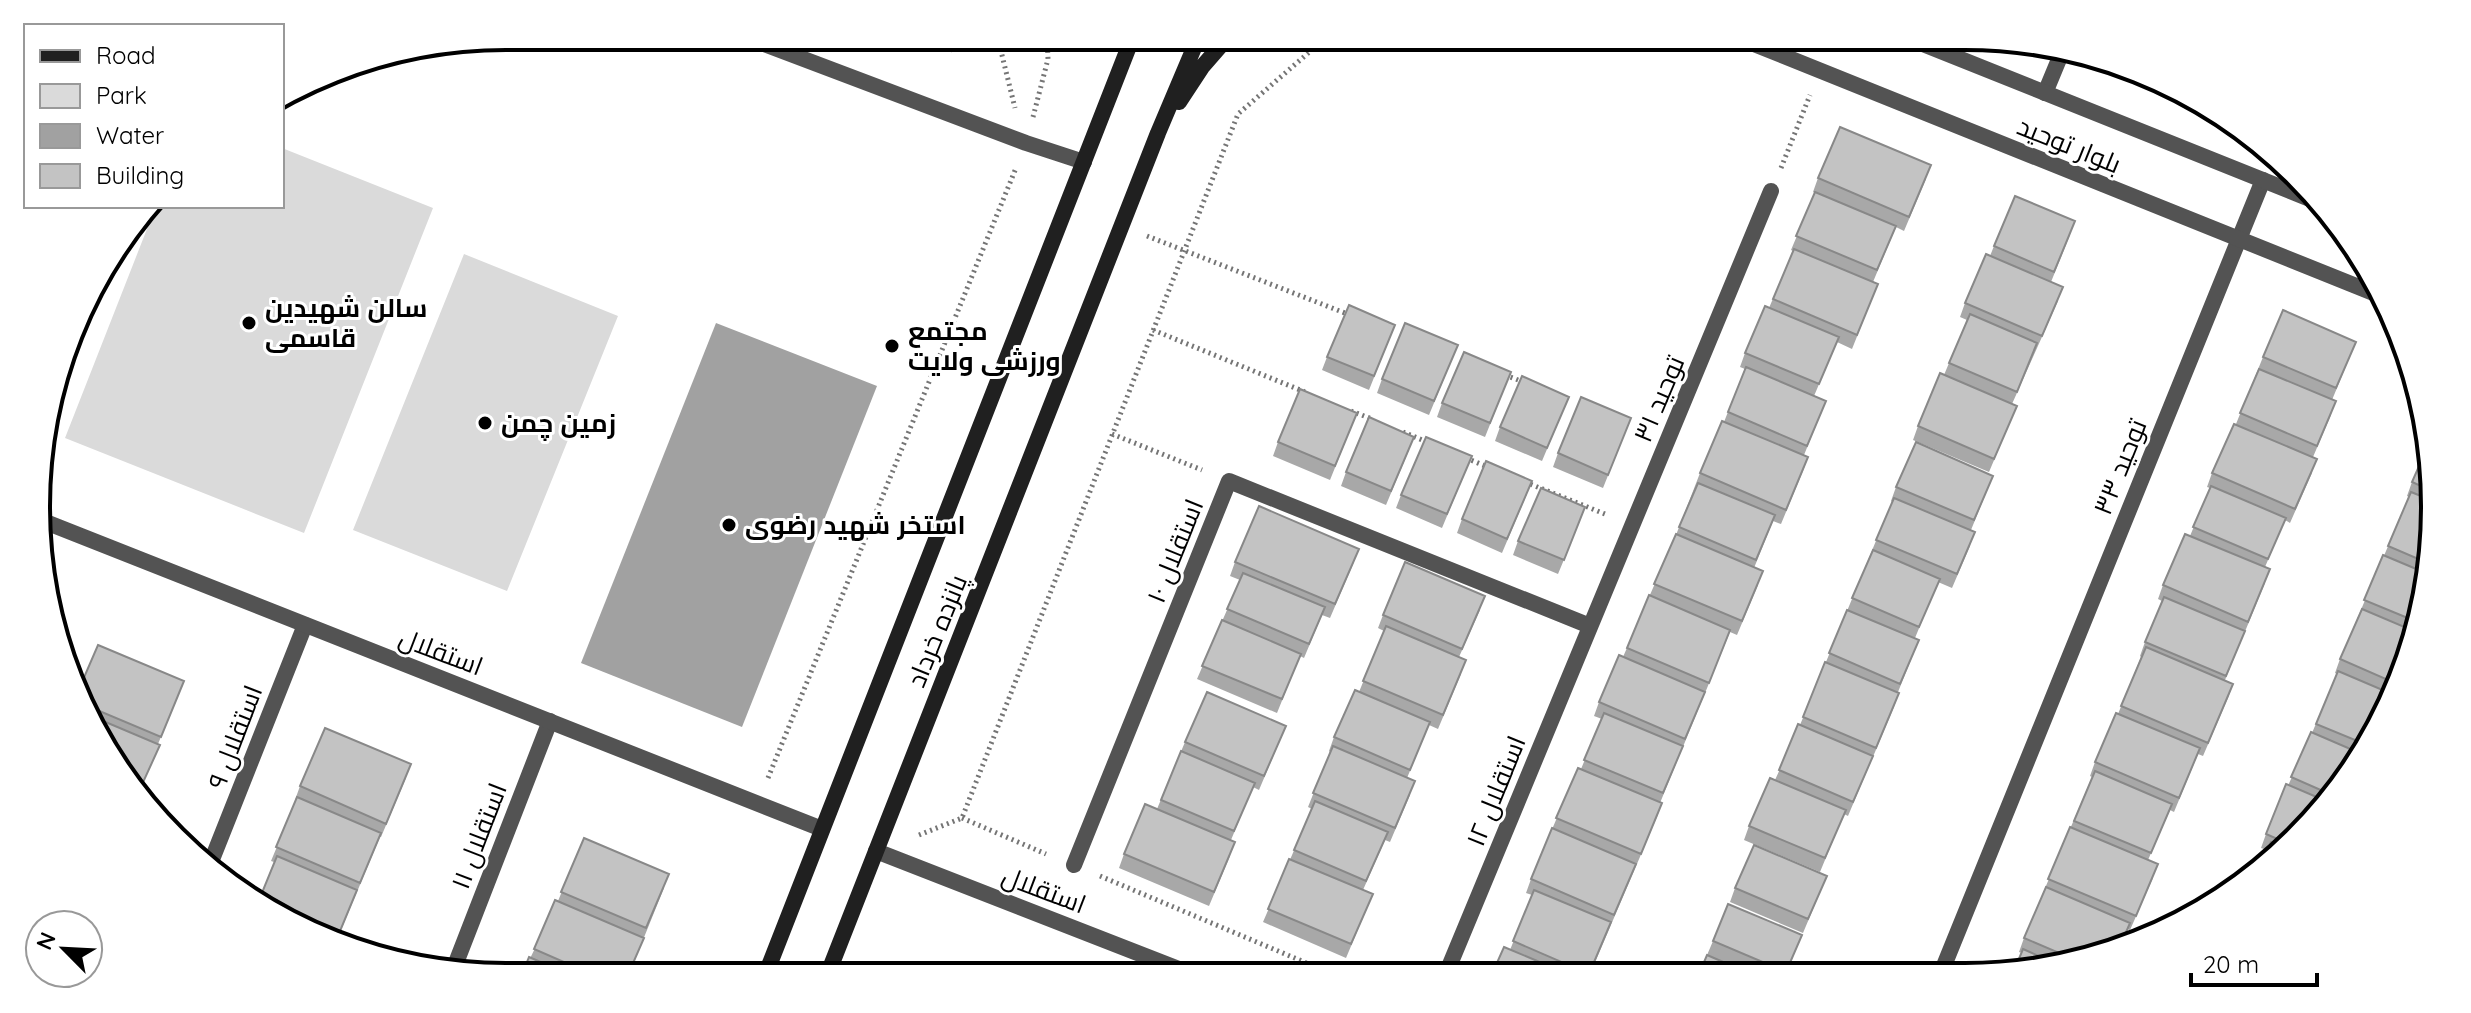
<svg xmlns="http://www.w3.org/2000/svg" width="2471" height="1013" font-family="Quicksand,Cairo,sans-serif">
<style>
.green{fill:#dadada}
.water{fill:#a1a1a1}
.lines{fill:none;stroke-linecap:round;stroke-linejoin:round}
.path{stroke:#757575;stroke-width:5;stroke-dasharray:2 4;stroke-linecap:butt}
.minor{stroke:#535353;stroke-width:16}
.tertiary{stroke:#535353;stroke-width:16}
.secondary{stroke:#202020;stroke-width:16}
.wall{fill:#a8a8a8}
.building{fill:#c3c3c3;stroke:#888;stroke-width:2}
.poi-dot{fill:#000;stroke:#fff;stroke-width:3}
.labels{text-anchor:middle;stroke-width:6;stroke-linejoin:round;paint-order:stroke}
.street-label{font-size:26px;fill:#000;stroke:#fff}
.poi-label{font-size:26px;font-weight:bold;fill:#000;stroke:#fff;text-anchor:start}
.rim{fill:none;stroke:#000;stroke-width:4}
</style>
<rect width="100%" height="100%" fill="#fff"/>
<path class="green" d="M282,148L433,208L304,533L65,438L156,206H282Z
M464,254L618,316L507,591L353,530Z"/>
<path class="water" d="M716,323L877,386L742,727L581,663Z"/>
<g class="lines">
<path class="path" d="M898,36L953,50L999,43L998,36
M999,43L1015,108
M1033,117L1048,59L1047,36
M1781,168L1810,95
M1147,236L1350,315
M1153,330L1305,392
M1505,375L1526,383
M1351,411L1372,419
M1403,432L1427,442
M1112,434L1202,470
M1466,458L1490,468
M1525,482L1605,514
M768,778L1016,168
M962,818L1046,854
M919,835L962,818L1238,114L1314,48L1334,36
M1100,876L1335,975"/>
<path class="minor" d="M743,36L1026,143L1084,162
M2045,93L2062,52
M1074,865L1229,481L1590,626
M209,867L305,625
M454,968L550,721
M1941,973L2263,180
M1446,974L1771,191"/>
<path class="tertiary" d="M1734,36L2386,298
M1903,36L2310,199
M43,521L822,829
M876,851L1194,975"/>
<path class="secondary" d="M1179,102L1202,67L1229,36
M765,976L1133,36
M827,976L1158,133L1199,36"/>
</g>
<path class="wall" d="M1818,178L1926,179L1904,231L1896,227L1873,282L1878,284L1852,349L1837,342L1814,396L1826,401L1804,455L1808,457L1803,471L1781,524L1773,521L1754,568L1758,585L1737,635L1730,632L1660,803H1662L1657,817L1590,974H1492L1510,950L1532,895L1526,893L1531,879L1578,768L1581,769L1602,719L1594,716L1599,702L1623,657L1676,535L1700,473L1724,422L1745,369L1740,367L1745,353L1769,308L1793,251L1791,250L1815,193L1813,192Z
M2070,235L2051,282L2058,301L2012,404L2017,406L1989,472L1913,440L1918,426L1944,375L1967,320L1960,317L1965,303L1990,256L1994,246Z
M1395,325L1369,390L1322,370L1327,357Z
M2356,342L2332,400L2331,415L2313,457L2312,473L2290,523L2285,520L2265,567V583L2225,680L2233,684L2228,698L2203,756L2198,754L2174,812L2170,810L2148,860L2153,878L2130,930L2127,929L2121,944L2026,973L2022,953L2019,952L2024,938L2092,777L2090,776L2095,762L2118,714L2141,657L2140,656L2145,642L2162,601L2158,599L2163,585L2190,536L2210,488L2207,487L2212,473L2236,424L2263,357Z
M1458,345L1429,415L1377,393L1382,379Z
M1511,372L1485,437L1437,417L1442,403Z
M1569,397L1542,461L1495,441L1500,427Z
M1357,413L1330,480L1273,456L1278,442Z
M1631,418L1603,488L1553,467L1558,453Z
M1409,450L1386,505L1341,486L1346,472Z
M1472,456L1442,528L1396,508L1401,495Z
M2434,475L2410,657L2355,768L2274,861L2267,850L2261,848L2266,834L2312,733L2337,674L2335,673L2340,659L2409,497L2407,496L2412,482Z
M1993,476L1971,530L1970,546L1952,588L1938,582L1915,638L1919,640L1898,692L1899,693L1894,707L1848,816L1844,814L1820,872L1744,840L1749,826L1775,780L1800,725L1892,502L1891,501L1896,487Z
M1527,494L1502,553L1457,533L1462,519Z
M1580,521L1558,574L1513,555L1518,541Z
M1235,562H1354L1330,618L1322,615L1304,658L1300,656L1277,713L1197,679L1240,580L1230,576Z
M1480,610L1459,657L1461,674L1438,729L1429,725L1407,778L1410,795L1390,842L1385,840L1363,890L1373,894L1346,958L1263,922L1312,809L1308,807L1330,752L1329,751L1334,737L1359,692L1384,631L1378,628L1383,615Z
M184,681L158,744L154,758L99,742L79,689Z
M1286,726L1259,790L1253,787L1231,840L1230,856L1209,906L1119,868L1124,854L1157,809L1185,742Z
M406,778L381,837H380L336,942L259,900L274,862L271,861L296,801L295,800L300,786Z
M584,838L664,888L628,977H521L558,901Z
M1827,876L1803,933L1730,902L1735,888Z
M1713,941L1796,949L1786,974H1699Z"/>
<path class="building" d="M1840,127L1931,165L1909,217L1818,178Z
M1815,192L1896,226L1877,270L1796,236Z
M2015,196L2075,221L2054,272L1994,246Z
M1794,249L1878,284L1857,335L1773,299Z
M1986,254L2063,287L2042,336L1965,303Z
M1349,305L1395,325L1374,376L1327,357Z
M1765,306L1839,337L1819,384L1745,353Z
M2283,310L2356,342L2336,388L2263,357Z
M1970,314L2037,343L2017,392L1949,363Z
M1405,323L1458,345L1434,401L1382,379Z
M1464,352L1511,372L1490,423L1442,403Z
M1746,367L1826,401L1807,446L1728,412Z
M2259,369L2336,401L2317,446L2240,413Z
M1940,373L2017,406L1994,459L1918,426Z
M1522,376L1569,397L1547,448L1500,427Z
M1300,389L1357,413L1335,466L1278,442Z
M1581,397L1631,418L1608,475L1558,453Z
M1369,417L1414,437L1391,491L1346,472Z
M1722,421L1808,457L1786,510L1700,473Z
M2234,424L2317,459L2295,509L2212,473Z
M1426,437L1472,456L1447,514L1401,495Z
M1916,442L1993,476L1974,520L1896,487Z
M2427,448L2434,475L2432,491L2412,482Z
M1486,461L1532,481L1507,539L1462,519Z
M1698,483L1775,515L1756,560L1679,527Z
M2211,486L2286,518L2268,559L2193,527Z
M1541,488L1585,507L1564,560L1518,541Z
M2411,492L2431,500L2423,561L2388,546Z
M1894,498L1975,532L1957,574L1876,540Z
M1259,506L1359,549L1335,604L1235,562Z
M1676,534L1763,571L1742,621L1654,584Z
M2185,534L2270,569L2248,622L2163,585Z
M1873,550L1940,579L1919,627L1852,598Z
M2383,555L2421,571L2415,621L2364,600Z
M1405,562L1485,596L1462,649L1383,615Z
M1243,573L1325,607L1309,644L1227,609Z
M1649,595L1730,630L1709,683L1627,648Z
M2164,597L2245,631L2226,676L2145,642Z
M2362,609L2414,631L2410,657L2397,684L2340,659Z
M1847,610L1919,640L1900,684L1829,653Z
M1222,620L1301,654L1282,699L1202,666Z
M1386,626L1466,660L1443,715L1363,681Z
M98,645L184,681L161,737L85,705L79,689Z
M2146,647L2233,684L2208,743L2121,706Z
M1619,655L1705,692L1685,739L1599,702Z
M1825,662L1899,693L1876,748L1803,717Z
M2338,671L2392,694L2367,745L2316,724Z
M1355,690L1430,722L1410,770L1334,737Z
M1207,692L1286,726L1264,776L1185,742Z
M1604,713L1683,746L1663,793L1584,760Z
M2116,713L2200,748L2179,798L2095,762Z
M89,715L160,745L140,789L99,742Z
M1798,724L1873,756L1853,802L1779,770Z
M325,728L411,764L386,824L300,786Z
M2311,732L2362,754L2355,768L2332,795L2291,777Z
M1333,746L1415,781L1395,828L1313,793Z
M1181,751L1255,783L1234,831L1161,800Z
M1578,768L1662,803L1641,854L1556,818Z
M2095,771L2172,804L2151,853L2074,821Z
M1770,778L1846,810L1825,858L1749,826Z
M2286,784L2326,801L2289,844L2266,834Z
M297,797L381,833L360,883L276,847Z
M1315,801L1388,832L1366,881L1294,850Z
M1145,804L1235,842L1214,892L1124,854Z
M2070,827L2158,864L2136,916L2048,879Z
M1552,828L1636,864L1614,915L1531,879Z
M584,838L669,874L646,928L561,892Z
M2271,842L2285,849L2274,861L2258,871Z
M1754,845L1827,876L1808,919L1735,888Z
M277,856L357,890L338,936L275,909L259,900Z
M1289,859L1373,894L1351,944L1268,909Z
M2046,887L2130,923L2121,944L2073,959L2024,938Z
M1534,890L1611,922L1589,974L1513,941Z
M555,900L644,938L627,977H598L534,949Z
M1728,904L1802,935L1786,972L1713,941Z
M1504,947L1568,974H1492Z
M2023,949L2057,964L2026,973H2013Z
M1707,955L1751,974H1699Z
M529,957L575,977H521Z"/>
<g class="poi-dot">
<circle cx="249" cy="323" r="8"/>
<circle cx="892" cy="346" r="8"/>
<circle cx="485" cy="423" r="8"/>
<circle cx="729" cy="525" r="8"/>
</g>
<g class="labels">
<g class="street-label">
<text transform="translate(2069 145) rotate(22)" y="9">بلوار توحید</text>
<text transform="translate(1659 399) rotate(-67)" y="9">توحید ۳۱</text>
<text transform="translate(2120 467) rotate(-68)" y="9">توحید ۳۳</text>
<text transform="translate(1175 551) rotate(-68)" y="9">استقلال ۱۰</text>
<text transform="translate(937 631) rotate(-68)" y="9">پانزده خرداد</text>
<text transform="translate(441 652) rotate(21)" y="9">استقلال</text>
<text transform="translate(235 737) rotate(-69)" y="9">استقلال ۹</text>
<text transform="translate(1496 791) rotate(-68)" y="9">استقلال ۱۲</text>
<text transform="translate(479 836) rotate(-69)" y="9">استقلال ۱۱</text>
<text transform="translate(1044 890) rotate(21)" y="9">استقلال</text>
</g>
<g class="poi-label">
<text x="265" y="317">سالن شهیدین<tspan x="265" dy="30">قاسمی</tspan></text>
<text x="908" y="340">مجتمع<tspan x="908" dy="30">ورزشی ولایت</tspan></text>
<text x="501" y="432">زمین چمن</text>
<text x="745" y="534">استخر شهید رضوی</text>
</g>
</g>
<path d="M0 0H2471V1013H0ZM506 50H1965A456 456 0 0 1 2421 506V507A456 456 0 0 1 1965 963H506A456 456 0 0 1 50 507V506A456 456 0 0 1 506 50Z" fill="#fff" fill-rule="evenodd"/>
<path class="rim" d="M506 50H1965A456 456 0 0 1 2421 506V507A456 456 0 0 1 1965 963H506A456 456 0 0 1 50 507V506A456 456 0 0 1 506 50Z"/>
<rect x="24" y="24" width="260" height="184" fill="#ffffff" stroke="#999999" stroke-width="2"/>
<rect x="40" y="50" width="40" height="12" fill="#202020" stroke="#999999" stroke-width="2"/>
<text x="96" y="64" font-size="24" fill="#000000">Road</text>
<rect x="40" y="84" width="40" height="24" fill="#dadada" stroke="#999999" stroke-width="2"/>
<text x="96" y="104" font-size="24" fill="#000000">Park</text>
<rect x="40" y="124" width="40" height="24" fill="#a1a1a1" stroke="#999999" stroke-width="2"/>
<text x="96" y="144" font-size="24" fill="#000000">Water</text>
<rect x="40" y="164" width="40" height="24" fill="#c3c3c3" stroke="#999999" stroke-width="2"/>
<text x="96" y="184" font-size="24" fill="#000000">Building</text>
<g transform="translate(64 949) rotate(294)"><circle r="38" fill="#ffffff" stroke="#999999" stroke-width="2"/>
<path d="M0-6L14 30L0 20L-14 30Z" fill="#000000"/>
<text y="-12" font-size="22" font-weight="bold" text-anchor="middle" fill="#000000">N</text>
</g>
<path d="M2191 973v12h126v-12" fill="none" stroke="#000000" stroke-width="4"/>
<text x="2203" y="973" font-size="24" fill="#000000" stroke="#ffffff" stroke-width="6" paint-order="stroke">20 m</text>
</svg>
